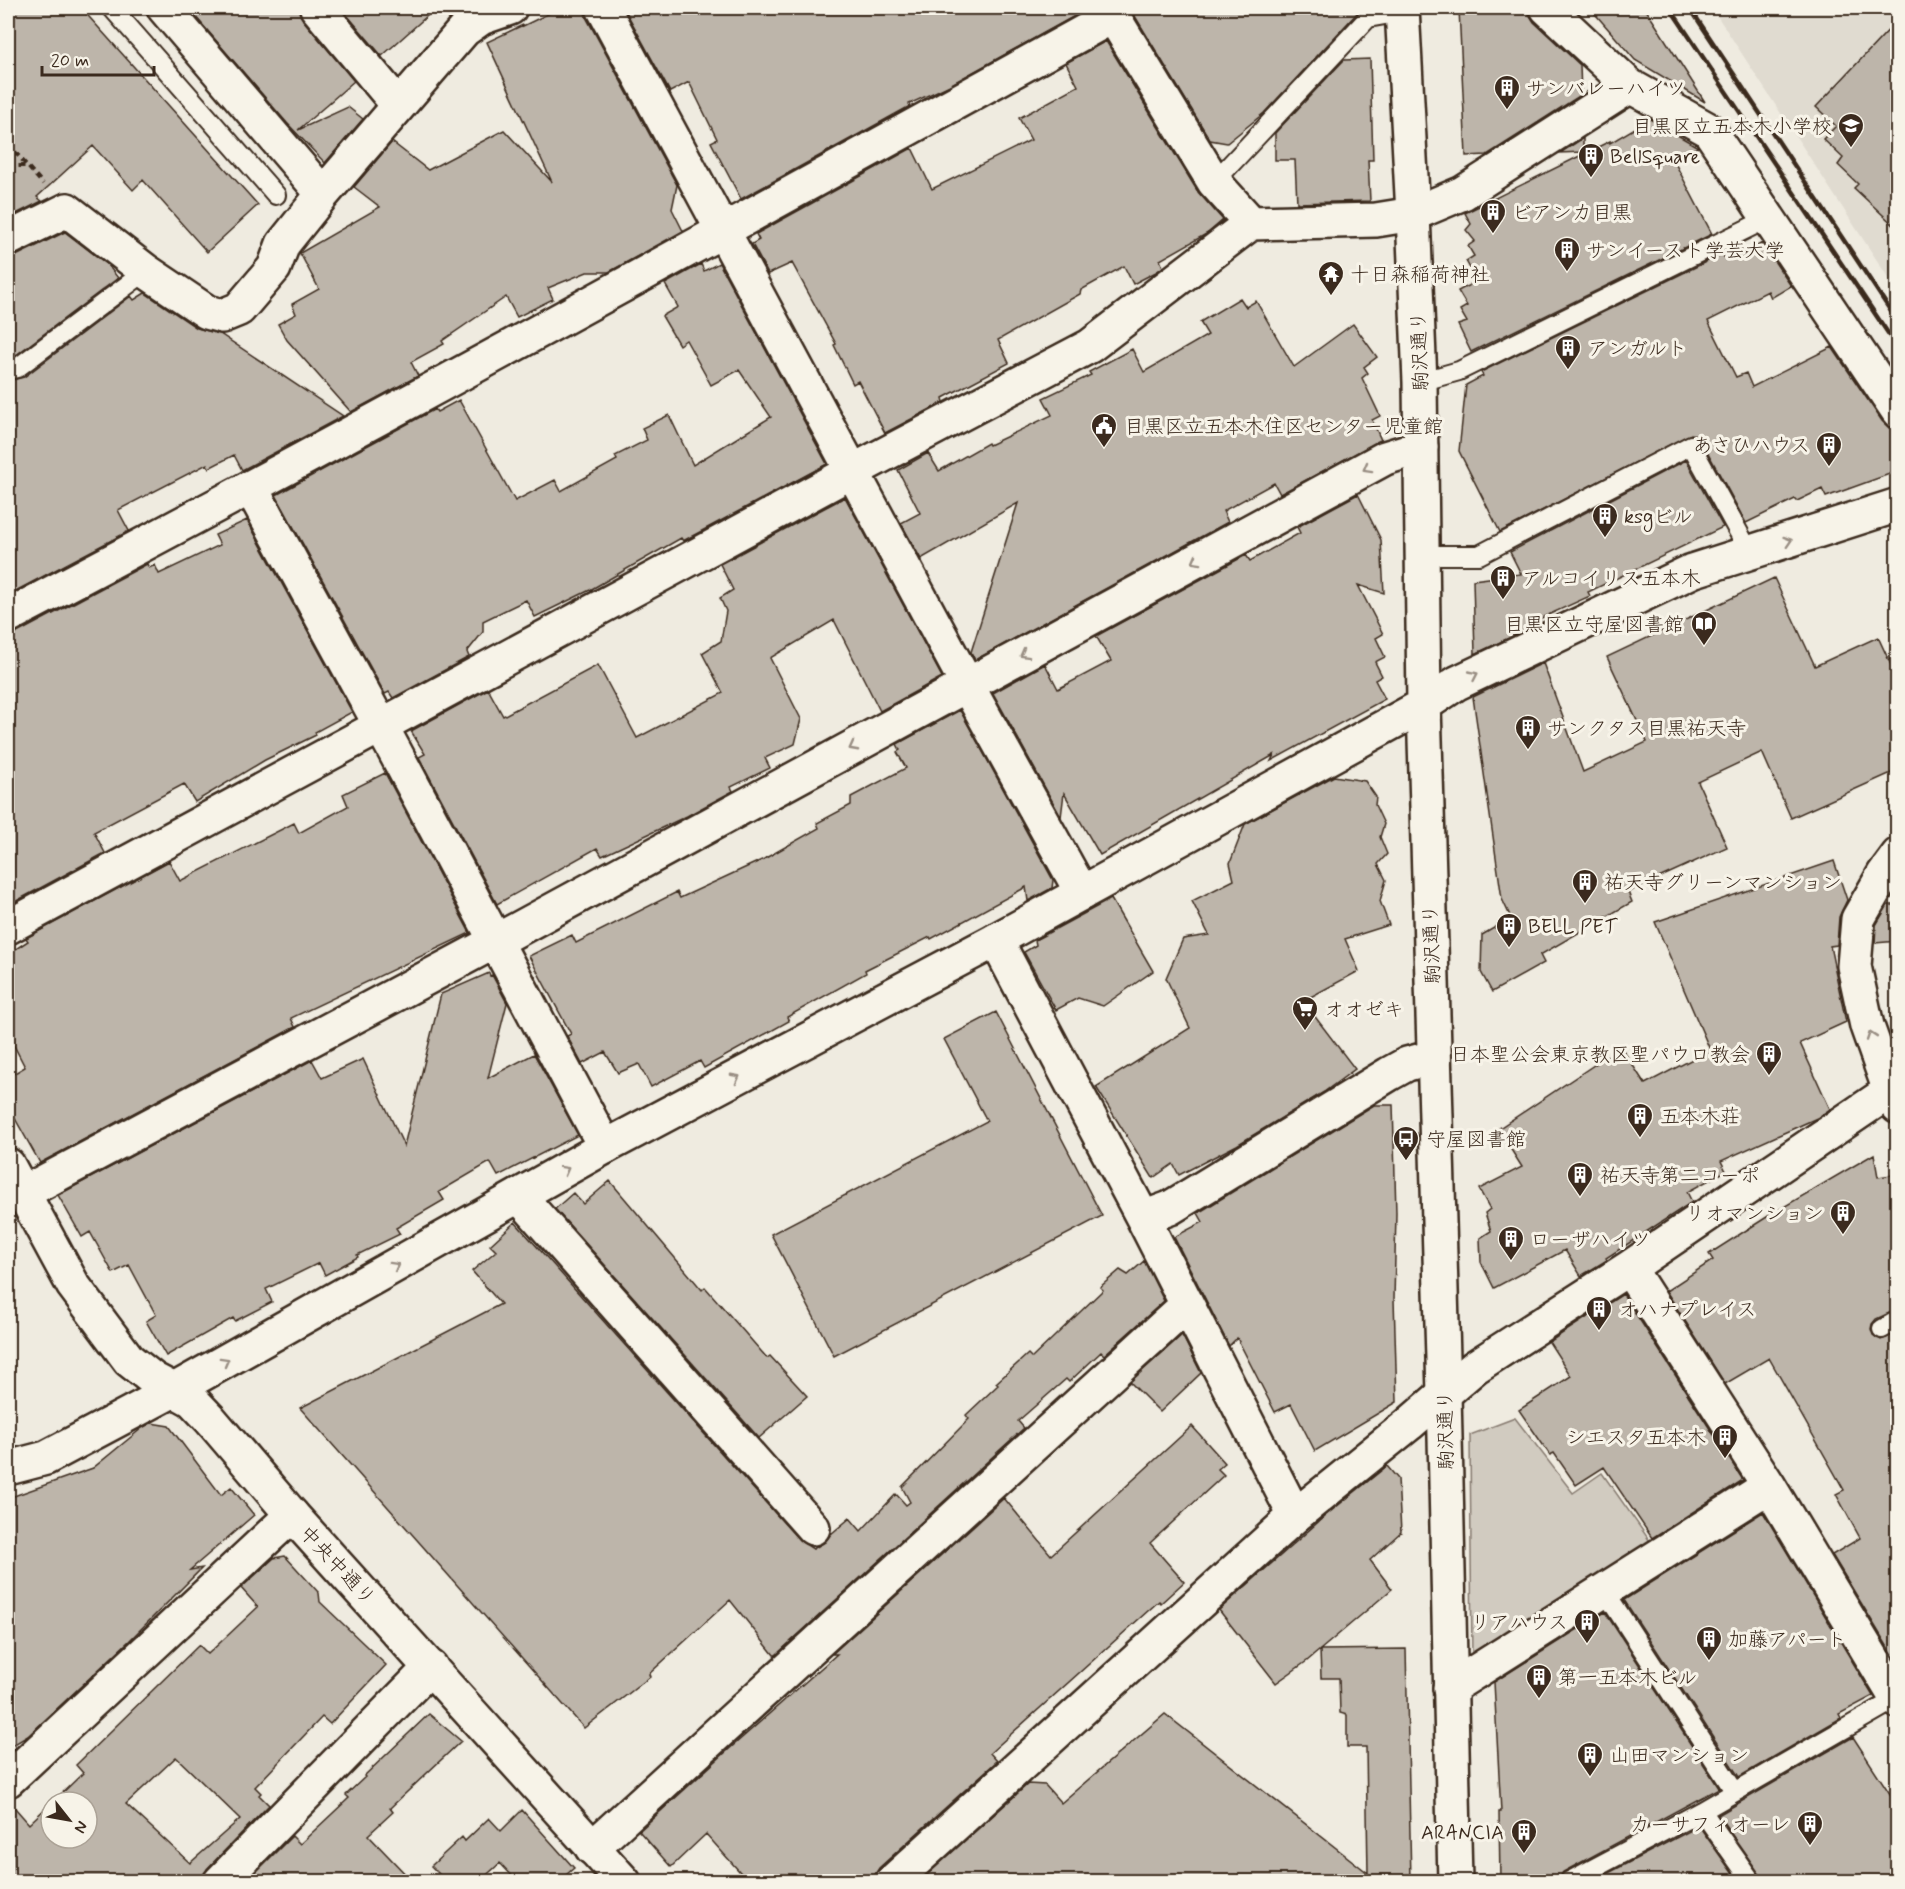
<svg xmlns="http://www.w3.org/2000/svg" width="1905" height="1889" font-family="Mynerve,'Klee One',sans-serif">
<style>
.built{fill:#e0dbd0}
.green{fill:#d1cbc0;stroke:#867a6f;stroke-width:1.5}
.building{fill:#bdb5aa;stroke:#3b2a1e;stroke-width:1.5;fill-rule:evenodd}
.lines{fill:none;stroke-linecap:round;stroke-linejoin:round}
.lane-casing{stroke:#3b2a1e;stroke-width:22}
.street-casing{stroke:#3b2a1e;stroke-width:38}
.secondary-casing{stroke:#3b2a1e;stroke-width:38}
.path{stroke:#3b2a1e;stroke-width:4;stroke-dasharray:6 4.5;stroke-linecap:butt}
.lane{stroke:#f7f3e8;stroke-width:18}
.street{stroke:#f7f3e8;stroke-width:33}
.secondary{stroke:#f7f3e8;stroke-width:33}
.rail{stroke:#3b2a1e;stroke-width:4.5}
.oneway{stroke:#998e83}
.labels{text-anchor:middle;stroke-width:6;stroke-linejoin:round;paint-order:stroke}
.poi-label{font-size:20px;fill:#3b2a1e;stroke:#f7f3e8;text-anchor:start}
.street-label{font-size:20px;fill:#3b2a1e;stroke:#f7f3e8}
</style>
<rect width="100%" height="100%" fill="#efebe0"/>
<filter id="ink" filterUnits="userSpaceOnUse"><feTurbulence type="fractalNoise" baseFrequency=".0167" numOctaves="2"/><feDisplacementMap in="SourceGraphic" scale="12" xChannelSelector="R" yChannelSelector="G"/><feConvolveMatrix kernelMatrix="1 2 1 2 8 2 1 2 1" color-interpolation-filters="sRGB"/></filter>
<g filter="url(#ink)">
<path class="built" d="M1712,8H1897V291Z"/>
<path class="green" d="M1515,1418L1573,1493L1602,1473L1652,1544L1472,1660L1470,1435Z"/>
<path class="building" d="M8,8H81L258,205L207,252L143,180L133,190L93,146L37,197L42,201L8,218Z
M188,8H299L303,20L354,81L298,130L348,107L363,119L325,163L287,123Z
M341,8H436L382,56Z
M560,8H584L586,17L677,185L672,209L683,231L609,272H587L548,288L553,299L517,317L506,297L442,341L444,344L411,362L418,376L351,412L287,340L278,324L296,314L292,304L319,289L300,253L380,207L354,187L392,142L428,170L504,130L552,182L487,42L523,25V26Z
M624,8H1089L950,85L909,104L910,106L741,199L711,142L717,139L689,82L670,92Z
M1130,8H1365L1360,10L1264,113L1227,143L1210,140Z
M1492,8H1529V14L1534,22L1580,65L1581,95L1487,155L1466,156L1459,9Z
M1590,8H1645L1705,102L1635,60Z
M1898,20V229L1854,188L1858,184L1838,165L1843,158L1823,139L1836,126L1816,107Z
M1106,41L1198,192L1223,220L1208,233L1160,260L1163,267L1156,272L1133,284L1124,266L1081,290L1080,294L998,340L1009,363L943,398L944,402L885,433L858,381L853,384L834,345L836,344L792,263L768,274L752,244L759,240L756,234L912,148L932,189L1031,140L1019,118L1078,86L1066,63Z
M1370,59L1373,160H1368L1370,201L1297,203L1295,160H1275V133L1344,60Z
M1650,119L1698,147L1674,161L1712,234L1471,352L1458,325L1467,322L1460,310L1467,306L1458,291L1477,281L1466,261L1474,256L1468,246L1475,241L1466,230L1471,224L1465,213L1610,141V143Z
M1583,138V152L1560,153Z
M65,232L108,265L118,278L12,358L8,359V258L16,256Z
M1762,243L1791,286L1771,298L1768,291L1708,321L1736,377L1746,373L1752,387L1832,347L1882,421L1889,428L1898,429V471L1826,497L1822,489L1797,501L1795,499L1746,523L1701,440L1696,435L1691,434L1500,532L1459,451L1466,385L1483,376L1481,372L1722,254L1724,257L1741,249L1744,254Z
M719,263L827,464L683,541L681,538L590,590L535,617L526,600L483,621V632L467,652L469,657L393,698L389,692L385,694L276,495L435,409L437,412L459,400L515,501L555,480L561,491L617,460L615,456L647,440L642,428L669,415L693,465L771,417L739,370L711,385L686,340L679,345L662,316L678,307L665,284L701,264L704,271Z
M145,293L197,328L220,334L343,416L242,470L234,455L209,468L207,464L118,510L129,531L8,595V381L24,377L131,296L134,300Z
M1240,298L1246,307L1256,301L1294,367L1353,324L1377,357L1364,367L1368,373L1362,378L1380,416L1372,420L1381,440L1280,494L1274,483L1223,511L1228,522L975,660L971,652L1018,503L921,559L901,523L920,513L898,470L928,453L939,471L988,443L989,445L1052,415L1043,398L1091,375L1089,372L1132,349L1144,372L1208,335L1200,322Z
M1686,460L1723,527L1588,592L1590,596L1539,619L1540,621L1530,628L1475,654L1473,580L1521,574L1510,552Z
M1358,494L1381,540L1384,593L1358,585L1383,634L1376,638L1385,657L1375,662L1382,676L1375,680L1385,699L1271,761L1274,755L1100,855L1064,793L1061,817L993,693L1045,664L1058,689L1111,661L1096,636L1246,555L1250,561L1300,533L1297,527Z
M845,497L942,677L880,711L834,620L770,658L801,719L795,744L765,758L770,768L731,787L733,791L687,816L602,856L597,848L497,904L419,757L425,754L411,731L488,689L503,716L598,665L637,738L723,693L702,653L721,641L726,611L720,598L733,590L720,564Z
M247,520L352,712L315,732L316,735L265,760L195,802L184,784L94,832L105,853L9,905L8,635L17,633L147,564L149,568L155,565L159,574L220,545L215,535Z
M1774,578L1815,666L1878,637L1898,680V770L1791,818L1762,752L1698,782L1727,847L1628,892L1632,902L1540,955L1544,963L1492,992L1481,972L1482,935L1511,918L1502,899L1473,697L1543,663L1583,772L1647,742L1607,657Z
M960,710L1053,880L1052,888L1028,901L1026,887L931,939L930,937L865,970L866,973L787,1017L789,1021L704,1068L700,1061L651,1087L639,1064L618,1073L605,1052L582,1064L567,1036L571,1034L529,956L572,935L576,943L677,892L680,898L764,859L819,828L817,823L851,805V797L906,768L897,752L900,750L897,744Z
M385,773L470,933L291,1018L295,1027L40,1163L8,1106V1077L25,1067L8,1034V954L28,941L26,938L169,861L180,881L294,823L299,833L348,806L343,794Z
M1334,776L1365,781L1376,797L1375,805L1384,824L1380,837L1387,854L1378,864L1386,880L1380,901L1389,925L1345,939L1359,971L1303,1001L1355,1069L1324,1092L1237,1145L1179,1175L1173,1164L1153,1178L1096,1087L1190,1028L1166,978L1183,939L1209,935L1192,901L1234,880L1230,863L1245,824Z
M1834,861L1847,900L1839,917L1837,945L1830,946L1846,1022L1800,1043L1830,1109L1817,1118L1721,1161L1726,1171L1687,1192L1692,1202L1606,1258L1607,1260L1581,1276L1565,1250L1494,1288L1481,1262L1480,1238L1491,1231L1485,1213L1490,1209L1479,1189L1522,1167L1498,1129L1621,1047L1645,1084L1710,1050L1655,922Z
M1111,899L1153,971L1103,1006L1078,998L1056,1010L1024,952L1036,945L1035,940Z
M1888,905H1898V941L1875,943L1876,925Z
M489,973L490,976L492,975L507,1003L488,1078L534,1054L578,1135L498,1176L490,1162L439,1192L444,1200L396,1228L400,1234L357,1255L358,1257L325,1275L319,1263L266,1289L272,1302L235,1321L233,1318L166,1356L146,1321L156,1315L129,1265L113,1273L90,1232L82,1237L58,1195L312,1060L322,1078L363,1059L404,1146L441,994Z
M996,1012L1102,1216L834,1356L771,1234L987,1121L944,1039Z
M1374,1105H1393L1396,1213L1394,1299L1397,1402L1315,1451L1291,1404L1275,1412L1237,1338L1229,1346L1174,1237L1203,1222L1198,1213Z
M1874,1154L1878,1177L1898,1174V1309L1876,1319L1872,1324L1871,1329L1873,1335L1881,1340L1898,1333V1664L1832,1555L1860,1538L1836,1494L1844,1490L1769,1358L1725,1384L1666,1291L1713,1260L1709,1254L1770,1215Z
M610,1181L702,1290L705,1287L767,1358L770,1356L807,1396L759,1438L555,1209L573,1193L583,1204Z
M515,1222L799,1540L813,1549L825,1542L831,1534L850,1518L861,1531L896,1494L906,1505L910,1502L902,1487L969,1419L966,1415L998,1385L996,1383L1028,1354L1032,1358L1103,1290L1100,1287L1120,1270L1128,1275L1144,1261L1164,1301L1104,1355L1101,1352L1069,1382L1066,1379L1018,1421L1024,1428L776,1655H774L730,1600L649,1674L650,1677L584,1728L300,1408L501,1304L472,1271L496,1251L490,1245Z
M1623,1294L1743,1480L1652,1538L1604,1467L1576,1485L1554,1453L1550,1455L1519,1410L1571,1376L1549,1342Z
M1182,1335L1201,1373L1160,1412L1130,1382Z
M151,1423L169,1426L221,1495L231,1487L254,1515L190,1570L202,1568L129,1641L28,1736L8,1748V1498L93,1468L142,1428Z
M1192,1426L1225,1463L1218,1469L1224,1475L1150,1543L1184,1582L1161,1603L1159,1601L990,1753L997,1761L879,1868L874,1876V1881H748L706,1834L671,1867L639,1831L727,1751L837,1654H832L1004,1498L1051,1555Z
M1387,1466L1398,1479L1401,1532L1370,1560L1392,1589L1307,1661L1276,1683L1219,1610L1325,1516Z
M1763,1512L1873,1696L1839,1714L1841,1718L1739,1777L1624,1600Z
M285,1556L319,1593L320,1602L386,1665L330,1724L322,1717L255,1787L261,1793L259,1795L269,1805L207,1869L202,1881H8V1800L29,1824L51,1803V1838H87V1802H53L83,1773L76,1765L199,1645L208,1654L258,1607L241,1588L274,1558ZM176,1757L240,1819L190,1863L126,1804Z
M1605,1612L1719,1788L1563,1872L1557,1881H1500L1499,1812H1501L1494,1682Z
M1406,1649L1411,1881H920L1028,1784L1045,1785L1061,1803L1165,1714L1368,1873L1366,1747H1347V1715L1340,1713L1339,1678H1321L1320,1650Z
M429,1714L461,1741L390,1808L393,1812L368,1835L412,1881H247L292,1836L300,1844L349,1798L346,1795L365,1777L364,1776Z
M1853,1737L1898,1806V1881H1763L1761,1876L1718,1815Z
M522,1810L574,1868L559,1881H517L500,1863L480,1881H446L431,1866L462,1837L465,1841L489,1818L501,1831Z
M1699,1826L1738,1881H1593Z"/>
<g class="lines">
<defs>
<path id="lane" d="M112,8L276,195
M1214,182L1368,18L1402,12
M8,370L17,368L146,271
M1420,382L1459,371L1769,218
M1421,555H1479L1691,445L1750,553
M1882,1329L1898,1320
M1604,1590L1735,1792
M1702,1811L1752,1882
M1568,1882L1702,1811L1898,1698"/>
<path id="street" d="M164,8L323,194
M317,8L398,105
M603,8L978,705L1082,893
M1108,8L1214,182L1251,223
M1547,8L1630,86
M8,239L67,210L146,271L207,312L222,316L239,309L274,268L283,244L323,194L464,30L481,18L510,8
M251,488L394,750L605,1147
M8,616C379,421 746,218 1113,16
M1424,705L1457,683L1692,571L1898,505
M1898,855L1884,874L1858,919L1854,966L1867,1026L1890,1091L1898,1107
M8,927L853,471L1090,346L1251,223L1376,220L1413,214L1463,193L1630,86L1709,130L1898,411
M996,940L1143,1218L1295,1516
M8,1165L73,1285L129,1360L153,1379L174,1390
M23,1193L496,941L1385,458L1421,447
M519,1196L813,1528
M1143,1218L1170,1208L1389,1074L1407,1064L1434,1057
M1629,1268L1769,1486L1898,1701
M1450,1688L1769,1486
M8,1780L292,1515
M592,1848L1186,1306
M220,1882L431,1667
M892,1882L1295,1516L1409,1424L1475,1367L1629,1268L1890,1091"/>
<path id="secondary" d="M1402,8L1413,214L1420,382L1424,705L1444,1393L1455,1882
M174,1390L192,1400L210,1419L292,1515L624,1882
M8,1468L46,1458L174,1390L605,1147L996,940L1424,705"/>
</defs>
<use href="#lane" class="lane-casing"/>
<use href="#street" class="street-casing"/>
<use href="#secondary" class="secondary-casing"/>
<path class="path" d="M8,144L43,184
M8,166H26"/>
<use href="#lane" class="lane"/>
<use href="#street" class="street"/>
<use href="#secondary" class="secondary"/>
<path class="rail" d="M1670,8L1898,348
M1690,8L1898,322"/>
</g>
<defs><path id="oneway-chevron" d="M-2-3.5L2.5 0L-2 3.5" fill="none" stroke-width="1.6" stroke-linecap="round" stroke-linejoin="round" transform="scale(1.5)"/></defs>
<g class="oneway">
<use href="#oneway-chevron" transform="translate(1367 468) rotate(151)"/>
<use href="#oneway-chevron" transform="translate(1788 541) rotate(-18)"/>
<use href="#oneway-chevron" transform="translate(1196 561) rotate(151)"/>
<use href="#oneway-chevron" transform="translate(1024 654) rotate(151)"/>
<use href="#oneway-chevron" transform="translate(1474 675) rotate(-25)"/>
<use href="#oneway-chevron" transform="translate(853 747) rotate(152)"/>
<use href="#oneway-chevron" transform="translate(1871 1036) rotate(-109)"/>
<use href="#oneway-chevron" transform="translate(736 1078) rotate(-28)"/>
<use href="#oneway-chevron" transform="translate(565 1170) rotate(-29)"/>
<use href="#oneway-chevron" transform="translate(395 1266) rotate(-29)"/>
<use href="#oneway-chevron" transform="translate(225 1361) rotate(-29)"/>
</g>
</g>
<defs>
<symbol id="building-pin" viewBox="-11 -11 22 30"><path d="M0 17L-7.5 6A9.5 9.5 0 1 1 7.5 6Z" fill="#3b2a1e" stroke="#f7f3e8"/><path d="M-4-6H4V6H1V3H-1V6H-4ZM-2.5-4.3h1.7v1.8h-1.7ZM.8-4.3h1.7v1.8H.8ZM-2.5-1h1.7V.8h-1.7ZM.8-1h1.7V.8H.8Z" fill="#fff"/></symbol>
<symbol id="school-pin" viewBox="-11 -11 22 30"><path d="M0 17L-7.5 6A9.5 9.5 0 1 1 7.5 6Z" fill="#3b2a1e" stroke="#f7f3e8"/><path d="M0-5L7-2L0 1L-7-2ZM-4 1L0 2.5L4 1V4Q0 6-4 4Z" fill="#fff"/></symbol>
<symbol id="temple-pin" viewBox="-11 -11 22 30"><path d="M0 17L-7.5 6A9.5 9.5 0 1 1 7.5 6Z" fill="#3b2a1e" stroke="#f7f3e8"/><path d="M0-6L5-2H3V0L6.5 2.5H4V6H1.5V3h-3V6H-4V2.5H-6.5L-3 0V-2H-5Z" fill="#fff"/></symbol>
<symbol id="civic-pin" viewBox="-11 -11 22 30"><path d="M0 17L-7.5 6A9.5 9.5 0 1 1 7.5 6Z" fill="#3b2a1e" stroke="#f7f3e8"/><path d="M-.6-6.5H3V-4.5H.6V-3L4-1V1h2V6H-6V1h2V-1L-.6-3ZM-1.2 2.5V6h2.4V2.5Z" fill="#fff"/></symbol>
<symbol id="library-pin" viewBox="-11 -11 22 30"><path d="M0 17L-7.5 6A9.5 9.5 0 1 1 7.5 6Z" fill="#3b2a1e" stroke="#f7f3e8"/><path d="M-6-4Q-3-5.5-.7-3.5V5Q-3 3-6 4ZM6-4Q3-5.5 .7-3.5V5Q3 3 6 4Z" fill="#fff"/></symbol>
<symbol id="supermarket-pin" viewBox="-11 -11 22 30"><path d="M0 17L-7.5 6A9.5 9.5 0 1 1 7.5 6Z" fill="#3b2a1e" stroke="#f7f3e8"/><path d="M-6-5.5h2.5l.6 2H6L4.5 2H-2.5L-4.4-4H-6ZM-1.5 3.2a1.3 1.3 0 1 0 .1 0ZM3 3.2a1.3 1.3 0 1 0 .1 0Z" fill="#fff"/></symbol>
<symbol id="bus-pin" viewBox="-11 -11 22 30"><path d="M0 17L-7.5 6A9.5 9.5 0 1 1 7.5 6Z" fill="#3b2a1e" stroke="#f7f3e8"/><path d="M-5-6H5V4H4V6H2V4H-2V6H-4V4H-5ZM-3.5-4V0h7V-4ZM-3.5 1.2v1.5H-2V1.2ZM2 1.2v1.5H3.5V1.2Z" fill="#fff"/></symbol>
</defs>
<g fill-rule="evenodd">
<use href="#building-pin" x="1492" y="73" width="30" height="40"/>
<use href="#school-pin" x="1836" y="111" width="30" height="40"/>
<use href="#building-pin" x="1576" y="141" width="30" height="40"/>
<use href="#building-pin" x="1478" y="197" width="30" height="40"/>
<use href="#building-pin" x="1552" y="235" width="30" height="40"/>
<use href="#temple-pin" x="1316" y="259" width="30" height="40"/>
<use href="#building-pin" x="1553" y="333" width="30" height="40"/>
<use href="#civic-pin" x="1089" y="411" width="30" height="40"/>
<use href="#building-pin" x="1814" y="430" width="30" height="40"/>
<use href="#building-pin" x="1590" y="501" width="30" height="40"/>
<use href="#building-pin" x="1488" y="563" width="30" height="40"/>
<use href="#library-pin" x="1689" y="609" width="30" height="40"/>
<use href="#building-pin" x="1513" y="713" width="30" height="40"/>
<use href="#building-pin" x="1570" y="867" width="30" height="40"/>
<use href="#building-pin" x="1494" y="911" width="30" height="40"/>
<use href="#supermarket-pin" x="1290" y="994" width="30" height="40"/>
<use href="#building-pin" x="1754" y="1039" width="30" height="40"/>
<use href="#building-pin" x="1625" y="1101" width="30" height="40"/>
<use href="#bus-pin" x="1391" y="1124" width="30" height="40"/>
<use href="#building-pin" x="1565" y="1160" width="30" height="40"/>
<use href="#building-pin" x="1828" y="1198" width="30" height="40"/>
<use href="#building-pin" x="1496" y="1224" width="30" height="40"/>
<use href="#building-pin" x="1584" y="1294" width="30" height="40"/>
<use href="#building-pin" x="1710" y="1422" width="30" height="40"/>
<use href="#building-pin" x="1572" y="1607" width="30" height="40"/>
<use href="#building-pin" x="1694" y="1624" width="30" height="40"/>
<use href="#building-pin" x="1524" y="1662" width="30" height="40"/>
<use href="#building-pin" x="1575" y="1740" width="30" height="40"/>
<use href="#building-pin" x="1795" y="1809" width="30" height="40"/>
<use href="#building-pin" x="1509" y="1817" width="30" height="40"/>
</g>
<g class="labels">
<g class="poi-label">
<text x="1526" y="95">サンバレーハイツ</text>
<text x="1832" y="133" text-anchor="end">目黒区立五本木小学校</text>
<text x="1610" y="163">BellSquare</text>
<text x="1512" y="219">ビアンカ目黒</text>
<text x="1586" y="257">サンイースト学芸大学</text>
<text x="1350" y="281">十日森稲荷神社</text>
<text x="1588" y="355">アンガルト</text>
<text x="1124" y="433">目黒区立五本木住区センター児童館</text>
<text x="1810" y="452" text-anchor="end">あさひハウス</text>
<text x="1624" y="523">ksgビル</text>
<text x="1522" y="585">アルコイリス五本木</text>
<text x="1684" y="631" text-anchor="end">目黒区立守屋図書館</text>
<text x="1547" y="735">サンクタス目黒祐天寺</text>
<text x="1604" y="889">祐天寺グリーンマンション</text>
<text x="1528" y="933">BELL PET</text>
<text x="1324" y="1016">オオゼキ</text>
<text x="1750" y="1061" text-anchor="end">日本聖公会東京教区聖パウロ教会</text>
<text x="1660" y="1123">五本木荘</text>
<text x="1426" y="1146">守屋図書館</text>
<text x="1600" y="1182">祐天寺第二コーポ</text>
<text x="1824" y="1220" text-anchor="end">リオマンション</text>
<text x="1530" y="1246">ローザハイツ</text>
<text x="1618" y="1316">オハナプレイス</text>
<text x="1706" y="1444" text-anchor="end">シエスタ五本木</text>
<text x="1568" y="1629" text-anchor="end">リアハウス</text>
<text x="1728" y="1646">加藤アパート</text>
<text x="1558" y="1684">第一五本木ビル</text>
<text x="1610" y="1762">山田マンション</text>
<text x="1790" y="1831" text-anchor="end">カーサフィオーレ</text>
<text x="1504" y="1839" text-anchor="end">ARANCIA</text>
</g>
<g class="street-label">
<text transform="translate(1419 351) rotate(-92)" y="7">駒沢通り</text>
<text transform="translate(1431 944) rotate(-92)" y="7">駒沢通り</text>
<text transform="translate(1445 1430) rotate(-91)" y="7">駒沢通り</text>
<text transform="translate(338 1565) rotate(47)" y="7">中央中通り</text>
</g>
</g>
<rect width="1905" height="1889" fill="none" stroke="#f7f3e8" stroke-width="30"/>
<rect x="15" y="15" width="1875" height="1859" fill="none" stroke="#3b2a1e" stroke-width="2" filter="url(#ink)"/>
<g transform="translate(69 1820) rotate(121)"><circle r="28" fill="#f7f3e8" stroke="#aca397" stroke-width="1.5"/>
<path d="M0-4.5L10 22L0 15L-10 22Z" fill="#3b2a1e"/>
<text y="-9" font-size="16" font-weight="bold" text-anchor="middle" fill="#3b2a1e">N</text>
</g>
<path d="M42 66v9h112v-9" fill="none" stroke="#3b2a1e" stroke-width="3"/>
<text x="51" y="66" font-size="18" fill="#3b2a1e" stroke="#f7f3e8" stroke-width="4.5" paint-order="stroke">20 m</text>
</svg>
